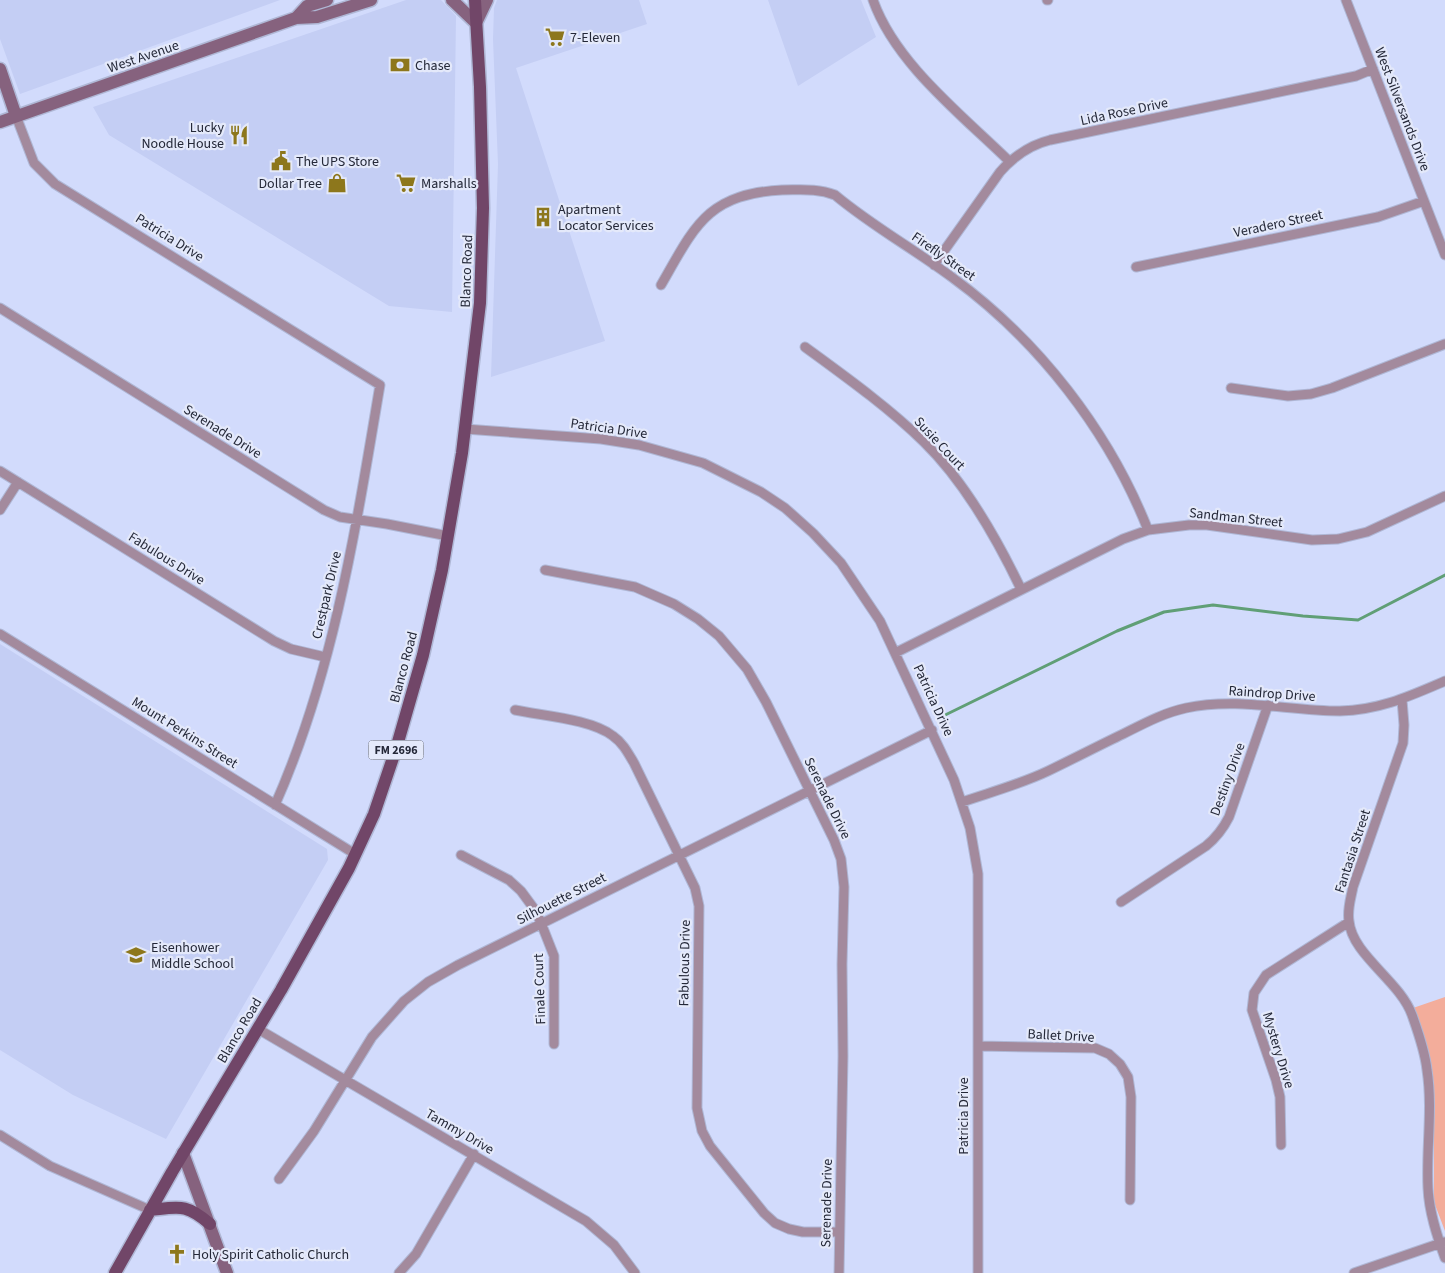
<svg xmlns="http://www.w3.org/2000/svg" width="1445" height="1273" font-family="'Source Sans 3',sans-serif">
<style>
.built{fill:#c4cef4}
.green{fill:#f3ad9b}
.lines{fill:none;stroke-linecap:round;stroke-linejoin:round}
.stream{stroke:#609f76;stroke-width:3}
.street-casing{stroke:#afb7d5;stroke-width:11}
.secondary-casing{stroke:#afb7d5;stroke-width:15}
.primary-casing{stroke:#afb7d5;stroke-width:15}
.street{stroke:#a38a9d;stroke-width:9}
.secondary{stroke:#86627e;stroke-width:12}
.primary{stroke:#714668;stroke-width:12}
.labels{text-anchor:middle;stroke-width:4.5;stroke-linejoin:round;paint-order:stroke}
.shield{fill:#e4e9fa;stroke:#5e6272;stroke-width:1}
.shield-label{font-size:12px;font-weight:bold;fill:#242838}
.poi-label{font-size:14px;fill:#242838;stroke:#e4e9fa;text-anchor:start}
.street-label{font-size:14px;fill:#242838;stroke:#e4e9fa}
</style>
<rect width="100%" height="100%" fill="#d2dbfc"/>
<path class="built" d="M0,0H280L20,94L0,39Z
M406,0H441L456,16L452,312L389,306L109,135L93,107Z
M497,0H639L647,24L516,68L605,341L491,377L498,164L493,39L494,8Z
M768,0H861L876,37L798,86Z
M0,644L327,849L328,860L166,1139L73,1095L0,1050Z"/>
<path class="green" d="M1445,997V1231L1434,1202V1085L1429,1059L1413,1008Z"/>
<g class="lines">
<path class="stream" d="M939,718L1117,631L1164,612L1213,605L1303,616L1358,620L1445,575"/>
<defs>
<path id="street" d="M873,0C895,63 962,115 1009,161
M1047,0H1048
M1346,0L1445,255
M16,116L34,163L55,184L380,385C356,527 334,672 275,805
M934,265L1000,172C1014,156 1030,145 1050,140L1356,76L1373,69
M1136,267L1378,217L1424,201
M661,285C695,226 707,194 782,190C801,190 817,188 835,195C872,226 914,249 953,278C1038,340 1109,431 1148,530
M0,308L324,510L340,517L387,524L448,536
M805,347C846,377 888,407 924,442C964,481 997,539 1021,589
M1231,388L1288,396L1311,394L1332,388L1445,344
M465,429L601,439L639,445L703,463L761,492L785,508L813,533L841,563L880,621L954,780L970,828L978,874V1273
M0,471L274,641L291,649L325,657
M0,510L18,482
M545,570L635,587L674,604L698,619L719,636L747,669L766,702L834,840L841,859L844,887L842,964L843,1056L839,1273
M0,634L355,854
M895,653L1123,539L1148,530L1189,525H1207L1312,540L1338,539L1367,532L1445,496
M1402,700L1404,725L1403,743L1353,887C1351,898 1347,909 1349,921C1352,955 1400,981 1412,1015C1418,1032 1425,1051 1427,1070C1433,1109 1426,1149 1428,1188C1429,1212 1437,1236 1445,1258
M515,710C543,716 591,719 613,736C623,743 628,753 634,763L695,888L699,906L697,1108L702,1131L710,1146L764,1213L775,1223L789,1229L803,1232H839
M962,802C991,792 1021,784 1048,771C1073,759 1098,746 1123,734C1143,724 1163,713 1186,708C1238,697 1288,711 1340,711C1380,710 1410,696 1445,681
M461,855L509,880L521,891L535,910L541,923L554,956V1044
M1121,902L1206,846C1217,837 1223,829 1229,817L1268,705
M258,1029L586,1221L614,1245L635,1273
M978,1046L1095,1048L1109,1054L1120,1064L1128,1077L1131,1097L1130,1200
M0,1135L50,1166L150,1210
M1281,1145L1280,1097L1276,1080L1252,1010L1254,993L1266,975L1349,922
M279,1179L314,1131L372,1037L404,1001L428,982L458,965C615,886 774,810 932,730
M399,1273L416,1254L474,1154
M1354,1273L1444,1242"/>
<path id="secondary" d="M452,0L476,23L487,0
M296,18L307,6L327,0
M0,69L16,116
M0,122L296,18L317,17L371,0
M183,1153L227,1273"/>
<path id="primary" d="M150,1210C179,1207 186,1203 210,1224
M115,1273L172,1172L281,990L349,868L374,814L396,749L423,655L442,570L462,453L480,303L483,208L480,87L475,0"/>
</defs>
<use href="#street" class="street-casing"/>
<use href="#secondary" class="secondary-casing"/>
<use href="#primary" class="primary-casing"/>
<use href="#street" class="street"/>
<use href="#secondary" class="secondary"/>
<use href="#primary" class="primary"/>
</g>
<defs>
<symbol id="supermarket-bare" viewBox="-9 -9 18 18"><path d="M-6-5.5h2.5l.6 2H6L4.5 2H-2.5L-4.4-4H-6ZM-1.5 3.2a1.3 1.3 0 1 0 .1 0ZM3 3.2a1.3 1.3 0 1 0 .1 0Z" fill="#8d771c" stroke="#e4e9fa" stroke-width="2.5" paint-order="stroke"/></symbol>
<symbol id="bank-bare" viewBox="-9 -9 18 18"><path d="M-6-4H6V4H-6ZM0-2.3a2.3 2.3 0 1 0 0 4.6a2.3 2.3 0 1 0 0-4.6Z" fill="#8d771c" stroke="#e4e9fa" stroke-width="2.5" paint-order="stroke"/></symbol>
<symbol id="restaurant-bare" viewBox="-9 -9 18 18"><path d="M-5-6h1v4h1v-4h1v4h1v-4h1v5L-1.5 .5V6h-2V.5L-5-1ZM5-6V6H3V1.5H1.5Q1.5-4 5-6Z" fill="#8d771c" stroke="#e4e9fa" stroke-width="2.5" paint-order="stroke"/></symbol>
<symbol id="civic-bare" viewBox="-9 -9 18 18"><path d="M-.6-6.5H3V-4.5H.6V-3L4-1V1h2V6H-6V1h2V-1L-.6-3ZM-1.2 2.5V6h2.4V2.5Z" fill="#8d771c" stroke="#e4e9fa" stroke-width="2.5" paint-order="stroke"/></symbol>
<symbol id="shop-bare" viewBox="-9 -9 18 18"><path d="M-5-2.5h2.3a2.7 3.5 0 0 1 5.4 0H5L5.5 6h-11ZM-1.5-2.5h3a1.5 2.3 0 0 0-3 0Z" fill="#8d771c" stroke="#e4e9fa" stroke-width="2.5" paint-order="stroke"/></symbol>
<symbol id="building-bare" viewBox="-9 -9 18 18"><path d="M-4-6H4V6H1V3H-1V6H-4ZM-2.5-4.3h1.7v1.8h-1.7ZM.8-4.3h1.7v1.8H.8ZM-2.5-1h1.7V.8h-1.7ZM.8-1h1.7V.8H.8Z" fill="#8d771c" stroke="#e4e9fa" stroke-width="2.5" paint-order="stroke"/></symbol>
<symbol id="school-bare" viewBox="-9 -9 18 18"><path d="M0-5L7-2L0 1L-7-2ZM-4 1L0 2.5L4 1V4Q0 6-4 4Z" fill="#8d771c" stroke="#e4e9fa" stroke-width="2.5" paint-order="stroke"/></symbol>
<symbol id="church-bare" viewBox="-9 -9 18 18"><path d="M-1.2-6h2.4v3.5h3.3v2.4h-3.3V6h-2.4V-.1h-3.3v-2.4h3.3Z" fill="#8d771c" stroke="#e4e9fa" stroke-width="2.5" paint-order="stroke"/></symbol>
</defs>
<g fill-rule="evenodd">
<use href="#supermarket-bare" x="541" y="23" width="28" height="28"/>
<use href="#bank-bare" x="386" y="51" width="28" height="28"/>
<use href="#restaurant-bare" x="225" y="121" width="28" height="28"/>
<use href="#civic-bare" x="267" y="147" width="28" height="28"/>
<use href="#shop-bare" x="323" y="169" width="28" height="28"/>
<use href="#supermarket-bare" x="392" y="169" width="28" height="28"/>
<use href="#building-bare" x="529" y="203" width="28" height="28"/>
<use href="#school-bare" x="122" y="941" width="28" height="28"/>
<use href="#church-bare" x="163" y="1240" width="28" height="28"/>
</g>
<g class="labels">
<rect class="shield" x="368.5" y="740.5" width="55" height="19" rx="4"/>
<g class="shield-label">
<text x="396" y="754">FM 2696</text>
</g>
<g class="poi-label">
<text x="570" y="42">7-Eleven</text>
<text x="415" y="70">Chase</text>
<text x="224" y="132" text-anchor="end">Lucky<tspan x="224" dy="16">Noodle House</tspan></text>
<text x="296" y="166">The UPS Store</text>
<text x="322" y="188" text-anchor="end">Dollar Tree</text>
<text x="421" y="188">Marshalls</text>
<text x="558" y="214">Apartment<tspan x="558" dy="16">Locator Services</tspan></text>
<text x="151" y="952">Eisenhower<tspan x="151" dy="16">Middle School</tspan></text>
<text x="192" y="1259">Holy Spirit Catholic Church</text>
</g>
<g class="street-label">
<text transform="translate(143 56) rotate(-19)" y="5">West Avenue</text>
<text transform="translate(1403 109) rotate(69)" y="5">West Silversands Drive</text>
<text transform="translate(1124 111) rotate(-12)" y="5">Lida Rose Drive</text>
<text transform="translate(1278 223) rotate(-12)" y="5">Veradero Street</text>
<text transform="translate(170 237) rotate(32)" y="5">Patricia Drive</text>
<text transform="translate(944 256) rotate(35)" y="5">Firefly Street</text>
<text transform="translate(466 271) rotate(-88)" y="5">Blanco Road</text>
<text transform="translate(609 428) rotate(8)" y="5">Patricia Drive</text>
<text transform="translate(223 431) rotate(32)" y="5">Serenade Drive</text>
<text transform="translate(940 443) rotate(47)" y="5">Susie Court</text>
<text transform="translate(1236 517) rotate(6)" y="5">Sandman Street</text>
<text transform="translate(167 558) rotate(32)" y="5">Fabulous Drive</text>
<text transform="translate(326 595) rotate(-77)" y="5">Crestpark Drive</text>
<text transform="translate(403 667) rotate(-75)" y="5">Blanco Road</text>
<text transform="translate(1272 693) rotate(4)" y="5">Raindrop Drive</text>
<text transform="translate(934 700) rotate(65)" y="5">Patricia Drive</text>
<text transform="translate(185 732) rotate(32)" y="5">Mount Perkins Street</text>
<text transform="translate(1227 779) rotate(-70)" y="5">Destiny Drive</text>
<text transform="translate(828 798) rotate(64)" y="5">Serenade Drive</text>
<text transform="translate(1352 851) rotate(-72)" y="5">Fantasia Street</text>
<text transform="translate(561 898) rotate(-27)" y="5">Silhouette Street</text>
<text transform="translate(684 963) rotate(-89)" y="5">Fabulous Drive</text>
<text transform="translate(539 989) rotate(-92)" y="5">Finale Court</text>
<text transform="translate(239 1030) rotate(-59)" y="5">Blanco Road</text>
<text transform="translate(1061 1035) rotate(3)" y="5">Ballet Drive</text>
<text transform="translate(1279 1050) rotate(73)" y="5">Mystery Drive</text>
<text transform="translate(963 1116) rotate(-90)" y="5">Patricia Drive</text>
<text transform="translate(460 1131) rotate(30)" y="5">Tammy Drive</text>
<text transform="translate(826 1203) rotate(-89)" y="5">Serenade Drive</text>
</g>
</g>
</svg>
